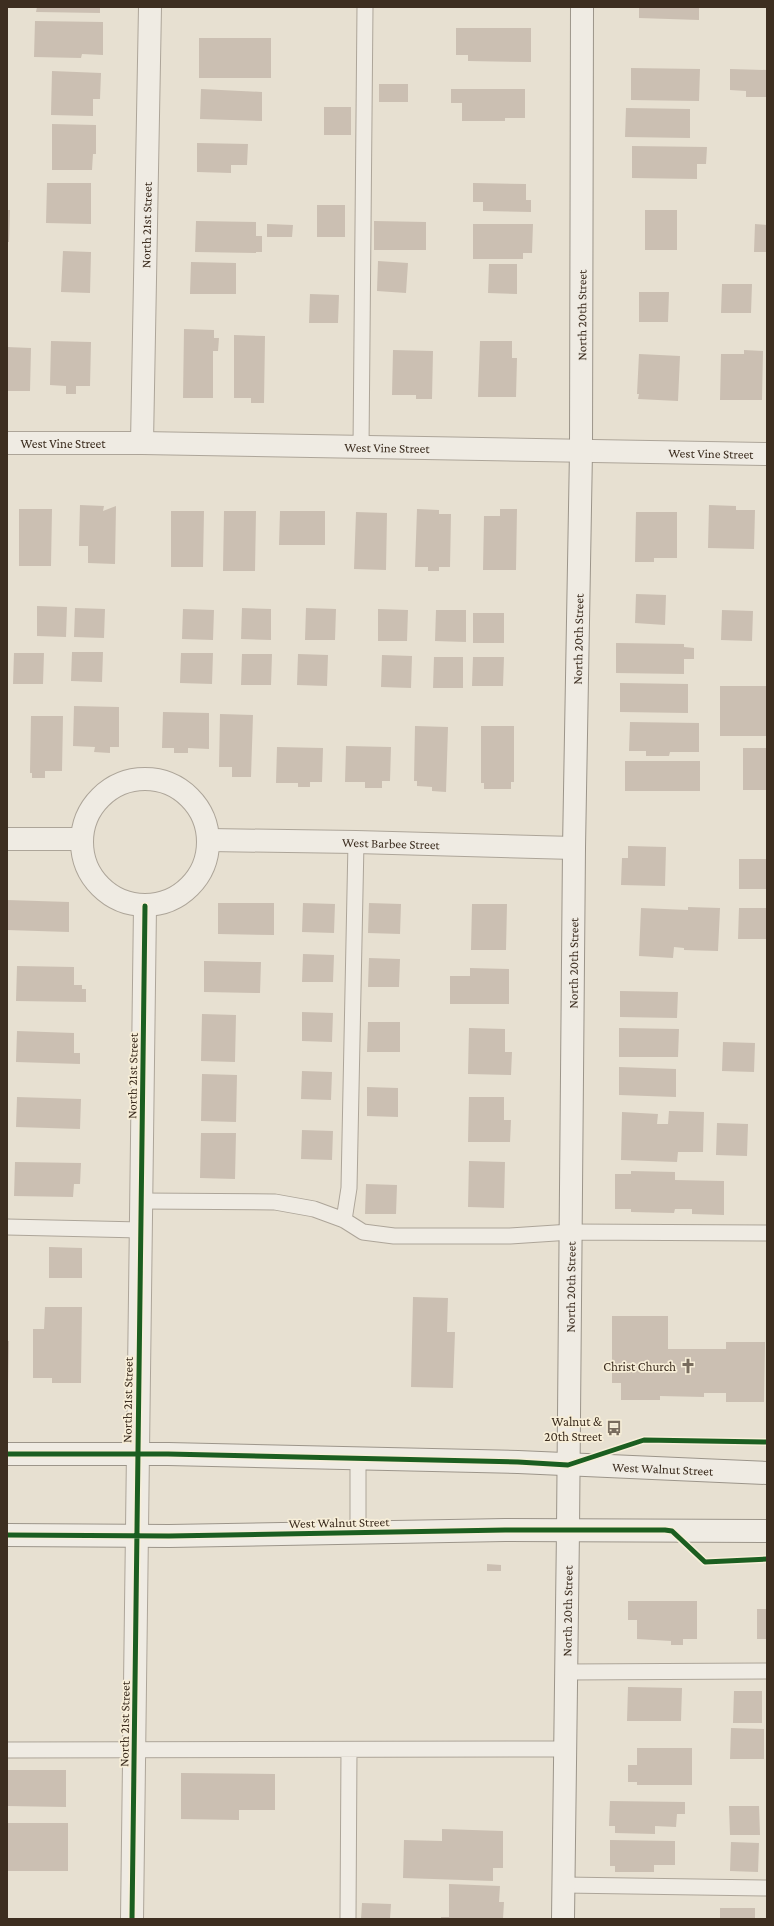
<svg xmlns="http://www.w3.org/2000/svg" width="774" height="1926" font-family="'Crimson Pro',serif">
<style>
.building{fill:#cbbfb2}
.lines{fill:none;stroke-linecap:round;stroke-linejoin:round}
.service-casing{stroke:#ada599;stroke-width:17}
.minor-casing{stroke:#ada599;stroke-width:24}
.secondary-casing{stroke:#9c958a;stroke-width:24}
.service{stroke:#efebe3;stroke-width:15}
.minor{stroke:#efebe3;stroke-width:22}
.secondary{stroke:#efebe3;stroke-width:22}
.cycleway-casing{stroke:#f7eed8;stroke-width:8}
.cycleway{stroke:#1b5e20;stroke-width:5}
.labels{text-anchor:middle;stroke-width:3.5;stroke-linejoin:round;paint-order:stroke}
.street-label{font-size:13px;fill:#3d2e20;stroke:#f7eed8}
.poi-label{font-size:13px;fill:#3d2e20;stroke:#f7eed8;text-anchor:end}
</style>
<rect width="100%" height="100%" fill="#e7e0d1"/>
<path class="building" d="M37,7H100V13L36,12Z
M639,7H699V20L639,18Z
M35,21L103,22V55L82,54L81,58L34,57Z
M456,28H531V62L468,61V55H456Z
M199,38H271V78H199Z
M631,68L700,69L699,101L631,100Z
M730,69L767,70V97H746V91L730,90Z
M52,71L101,73L100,99H93V116L51,115Z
M379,84H408V102H379Z
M201,89L262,92V121L200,119Z
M451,89H525V118H505V121H462V103H451Z
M324,107H351V135H324Z
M626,108L690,109V138L625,137Z
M52,124L96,125V154H93L92,170H52Z
M197,143L248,144L247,165H231V173L197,172Z
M632,146L707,147L706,164H697V179L632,178Z
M47,183H91V224L46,223Z
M473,183L526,184V200H531V212L483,211V202H473Z
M317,205H345V237H317Z
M7,210H10L9,242H7Z
M645,210H677V250H645Z
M196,221L256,222V236H262V252H256V253L195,252Z
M374,221L426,222V250H374Z
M267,224L293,225L292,237H267Z
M473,224H533L532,253H523V259H473Z
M755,224L767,225V252H754Z
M63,251L91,252L90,293L61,292Z
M378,261L408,263L406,293L377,291Z
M191,262L236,263V294H190Z
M489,264H517V294L488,293Z
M722,284H752L751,313H721Z
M639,292H669L668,322H639Z
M310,294L339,295L338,323H309Z
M184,329L214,330V338H219L218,351H213V398H183Z
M234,335L265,336L264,403H251V398H234Z
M51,341L91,342L90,386H76V394H66V386L50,385Z
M480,341H512V358H517L516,397H478Z
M7,347L31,348L30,391H7Z
M393,350L433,351L432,399H416V395H392Z
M744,350L763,351L762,400H720L721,354H744Z
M639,354L680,356L678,401L638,399L639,394H637Z
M80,505L104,506L103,511L116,506L115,564L88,563V546H79Z
M709,505L736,506V510H755L754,549L708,548Z
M19,509H52L51,566H19Z
M417,509L439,510V514H451L450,567H439V571H428V567H415Z
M500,509H517L516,570H483L484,516H500Z
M171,511H204L203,567H171Z
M224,511H256L255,571H223Z
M280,511H325V545H279Z
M356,512L387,513L386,570L354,569Z
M636,512H677V558H654V562H635Z
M636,594L666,595L665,625L635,623Z
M37,606L67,607L66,637L37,636Z
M75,608L105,609L104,638L74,637Z
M242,608L271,609V640L241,639Z
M306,608L336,609L335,640H305Z
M183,609L214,610L213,640L182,639Z
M378,609L408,610L407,641H378Z
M436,610H466V642L435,641Z
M722,610L753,611L752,641L721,640Z
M473,613H504V643H473Z
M616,643L684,644V647L694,648V659H684V674L616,673Z
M72,652H103L102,682L71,681Z
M14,653H44L43,684H13Z
M181,653H213L212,684L180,683Z
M242,654H272L271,685H241Z
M298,654L328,655L327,686L297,685Z
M382,655L412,656L411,688L381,687Z
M434,657H463V688H433Z
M473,657H504L503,686H472Z
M620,683L688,684V713L620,712Z
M720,686H767V736H720Z
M74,706L119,707V747H110V753L94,752L95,747L73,746Z
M163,712L209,713V749L188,748V753H174V748H162Z
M220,714L253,715L251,777H232V767H219Z
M31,716H63L62,771H45V778H32V773H30Z
M630,722L699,723V752H670L669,756H646V751H629Z
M415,726L448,727L446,792L432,791V787L417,786V781H414Z
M481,726H514V782H511V789H484V783H481Z
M346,746L391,747L390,781H382V788H365V782H345Z
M277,747L323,748L322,782H310V787H298V783H276Z
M743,748H767V790H743Z
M625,761H700V791H625Z
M628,846L666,847L665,886L621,885L622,858H628Z
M739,859H767V889H739Z
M7,900L69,902V932L7,930Z
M218,903H274V935L218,934Z
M303,903L335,904L334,933L302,932Z
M369,903L401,904L400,934L368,933Z
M472,904H507L506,950H471Z
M688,907L720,908L718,951L684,950V948L674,947L673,958L639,956L641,908L688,910Z
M739,908H767V939H738Z
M303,954L334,955L333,982H302Z
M369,958L400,959L399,987H368Z
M204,961L261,962L260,993L204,992Z
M17,966L74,967V985H82V989H86V1002L16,1001Z
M470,968L509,969V1004H450V976H470Z
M620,991L678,992L677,1018L620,1017Z
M302,1012L333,1013L332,1042L302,1041Z
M202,1014L236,1015L235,1062L201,1061Z
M368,1022H400V1052H367Z
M469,1028L505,1029V1052H512L511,1075L468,1074Z
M619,1028L679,1029L678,1057H619Z
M17,1031L74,1033V1053H80V1064L16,1062Z
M723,1042L755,1043L754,1072L722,1071Z
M619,1067L676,1069V1097L619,1095Z
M302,1071L332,1072L331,1100L301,1099Z
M202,1074L237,1075L236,1122L201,1121Z
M367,1087L398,1088V1117L367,1116Z
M17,1097L81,1099L80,1129L16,1127Z
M469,1097H504V1120H511L510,1142H468Z
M669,1111L704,1112L703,1152H678L677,1162L621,1160L622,1112L658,1114L657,1124H668Z
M717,1123L748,1124L747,1156L716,1155Z
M302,1130L333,1131L332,1160L301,1159Z
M201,1133H236L235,1179L200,1178Z
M469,1161L505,1162L504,1208L468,1207Z
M15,1162L81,1163L80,1184H74L73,1197L14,1196Z
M631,1171L675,1172V1180L724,1181V1215L692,1214V1209H675L674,1213L631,1212V1209H615V1174H631Z
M366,1184L397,1185L396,1214H365Z
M49,1247L82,1248V1278H49Z
M413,1297L448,1298L447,1332H455L453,1388L411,1387Z
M45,1307H82L81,1383H52V1378H33V1329H44Z
M612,1316H668V1349H726V1342H765L764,1402H726V1393H704V1397L660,1396V1400H621V1383H612Z
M7,1341H9L8,1385H7Z
M487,1564L501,1565V1571H487Z
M628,1601H697V1639H683V1645H671V1641L637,1639V1620H628Z
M757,1609H767V1639H757Z
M628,1687L682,1688L681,1721H627Z
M734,1691H762V1723H733Z
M731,1728L764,1729V1759H730Z
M637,1748H692V1785H637V1782H628V1765H637Z
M7,1770H66V1807L7,1806Z
M181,1773L275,1774V1810H239V1820L181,1819Z
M610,1801L685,1802V1814H677L676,1827L655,1826V1834L615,1833V1826H609Z
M729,1806H759L760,1835H730Z
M7,1823H68V1871H7Z
M442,1829L503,1831V1868H493V1881L403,1878L404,1840L442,1841Z
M610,1840L675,1841V1865H654V1872H615V1866H610Z
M731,1842L759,1843L758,1872L730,1871Z
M449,1884L500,1886L499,1902H504L503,1919H441V1917H449Z
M362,1903L391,1904L390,1919H361Z
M720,1908H755V1919H720Z"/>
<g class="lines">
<defs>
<path id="service" d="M361,448L365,7
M141,1201L275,1202L314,1209L344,1220L363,1232L394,1236H510L571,1232L767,1233
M344,1220L349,1188L356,842
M7,1227L141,1230
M358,1459V1533
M567,1672L767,1671
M7,1750L566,1749
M564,1885L767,1888
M348,1919L349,1750"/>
<g id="minor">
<path id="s1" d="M7,443H142L767,454"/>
<path id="s2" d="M142,443L150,7"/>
<circle cx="145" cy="842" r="63"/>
<path d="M7,839H82"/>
<path id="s3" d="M209,840L356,842L574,848"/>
<path d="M132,1919L145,906"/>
</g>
<g id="secondary">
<path id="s4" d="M7,1454H168L518,1462L767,1473"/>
<path d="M7,1535L169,1536L505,1530L767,1531"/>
<path id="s5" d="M563,1919L568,1530L574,848L581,451L582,7"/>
</g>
</defs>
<use href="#service" class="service-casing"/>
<use href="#minor" class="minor-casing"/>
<use href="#secondary" class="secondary-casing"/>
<use href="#service" class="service"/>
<use href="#minor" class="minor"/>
<use href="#secondary" class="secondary"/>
<defs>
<path id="cycleway" d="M7,1454H168L518,1462L568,1465L644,1440L767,1442
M7,1535L169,1536L505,1530H665L672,1531L705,1562L767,1559
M132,1919L145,906"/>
</defs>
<use href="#cycleway" class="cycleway-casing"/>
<use href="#cycleway" class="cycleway"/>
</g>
<defs>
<symbol id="church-bare" viewBox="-9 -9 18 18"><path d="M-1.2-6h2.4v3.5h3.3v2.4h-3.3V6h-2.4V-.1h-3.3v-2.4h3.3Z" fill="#786c5e" stroke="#f7eed8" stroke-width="2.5" paint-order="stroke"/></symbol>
<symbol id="bus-bare" viewBox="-9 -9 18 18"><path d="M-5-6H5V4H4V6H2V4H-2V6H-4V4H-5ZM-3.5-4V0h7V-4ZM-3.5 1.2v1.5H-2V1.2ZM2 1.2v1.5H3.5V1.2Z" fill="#786c5e" stroke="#f7eed8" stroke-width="2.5" paint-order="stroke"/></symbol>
</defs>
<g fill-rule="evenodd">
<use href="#church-bare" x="677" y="1355" width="22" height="22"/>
<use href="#bus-bare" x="603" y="1417" width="22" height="22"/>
</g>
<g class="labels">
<g class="street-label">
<text dy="5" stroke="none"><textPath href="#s2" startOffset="218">North 21st Street</textPath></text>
<text dy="5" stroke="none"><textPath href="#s5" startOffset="1604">North 20th Street</textPath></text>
<text dy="5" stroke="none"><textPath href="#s1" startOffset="56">West Vine Street</textPath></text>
<text dy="5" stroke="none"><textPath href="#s1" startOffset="380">West Vine Street</textPath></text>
<text dy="5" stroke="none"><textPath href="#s1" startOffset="704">West Vine Street</textPath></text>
<text dy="5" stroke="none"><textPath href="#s5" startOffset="1280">North 20th Street</textPath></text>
<text dy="5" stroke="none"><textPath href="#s3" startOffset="182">West Barbee Street</textPath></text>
<text dy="5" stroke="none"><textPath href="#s5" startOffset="956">North 20th Street</textPath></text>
<text transform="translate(132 1076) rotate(-89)" y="5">North 21st Street</text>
<text dy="5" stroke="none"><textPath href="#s5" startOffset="632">North 20th Street</textPath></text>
<text transform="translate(127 1400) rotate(-89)" y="5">North 21st Street</text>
<text dy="5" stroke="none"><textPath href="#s4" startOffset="656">West Walnut Street</textPath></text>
<text transform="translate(339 1522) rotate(-1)" y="5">West Walnut Street</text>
<text dy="5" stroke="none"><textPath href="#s5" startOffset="308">North 20th Street</textPath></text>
<text transform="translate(124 1724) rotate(-89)" y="5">North 21st Street</text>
</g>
<g class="poi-label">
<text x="676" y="1371">Christ Church</text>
<text x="602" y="1426">Walnut &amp;<tspan x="602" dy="15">20th Street</tspan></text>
</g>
</g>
<rect width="774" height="1926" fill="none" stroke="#3d2e20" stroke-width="16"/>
</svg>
